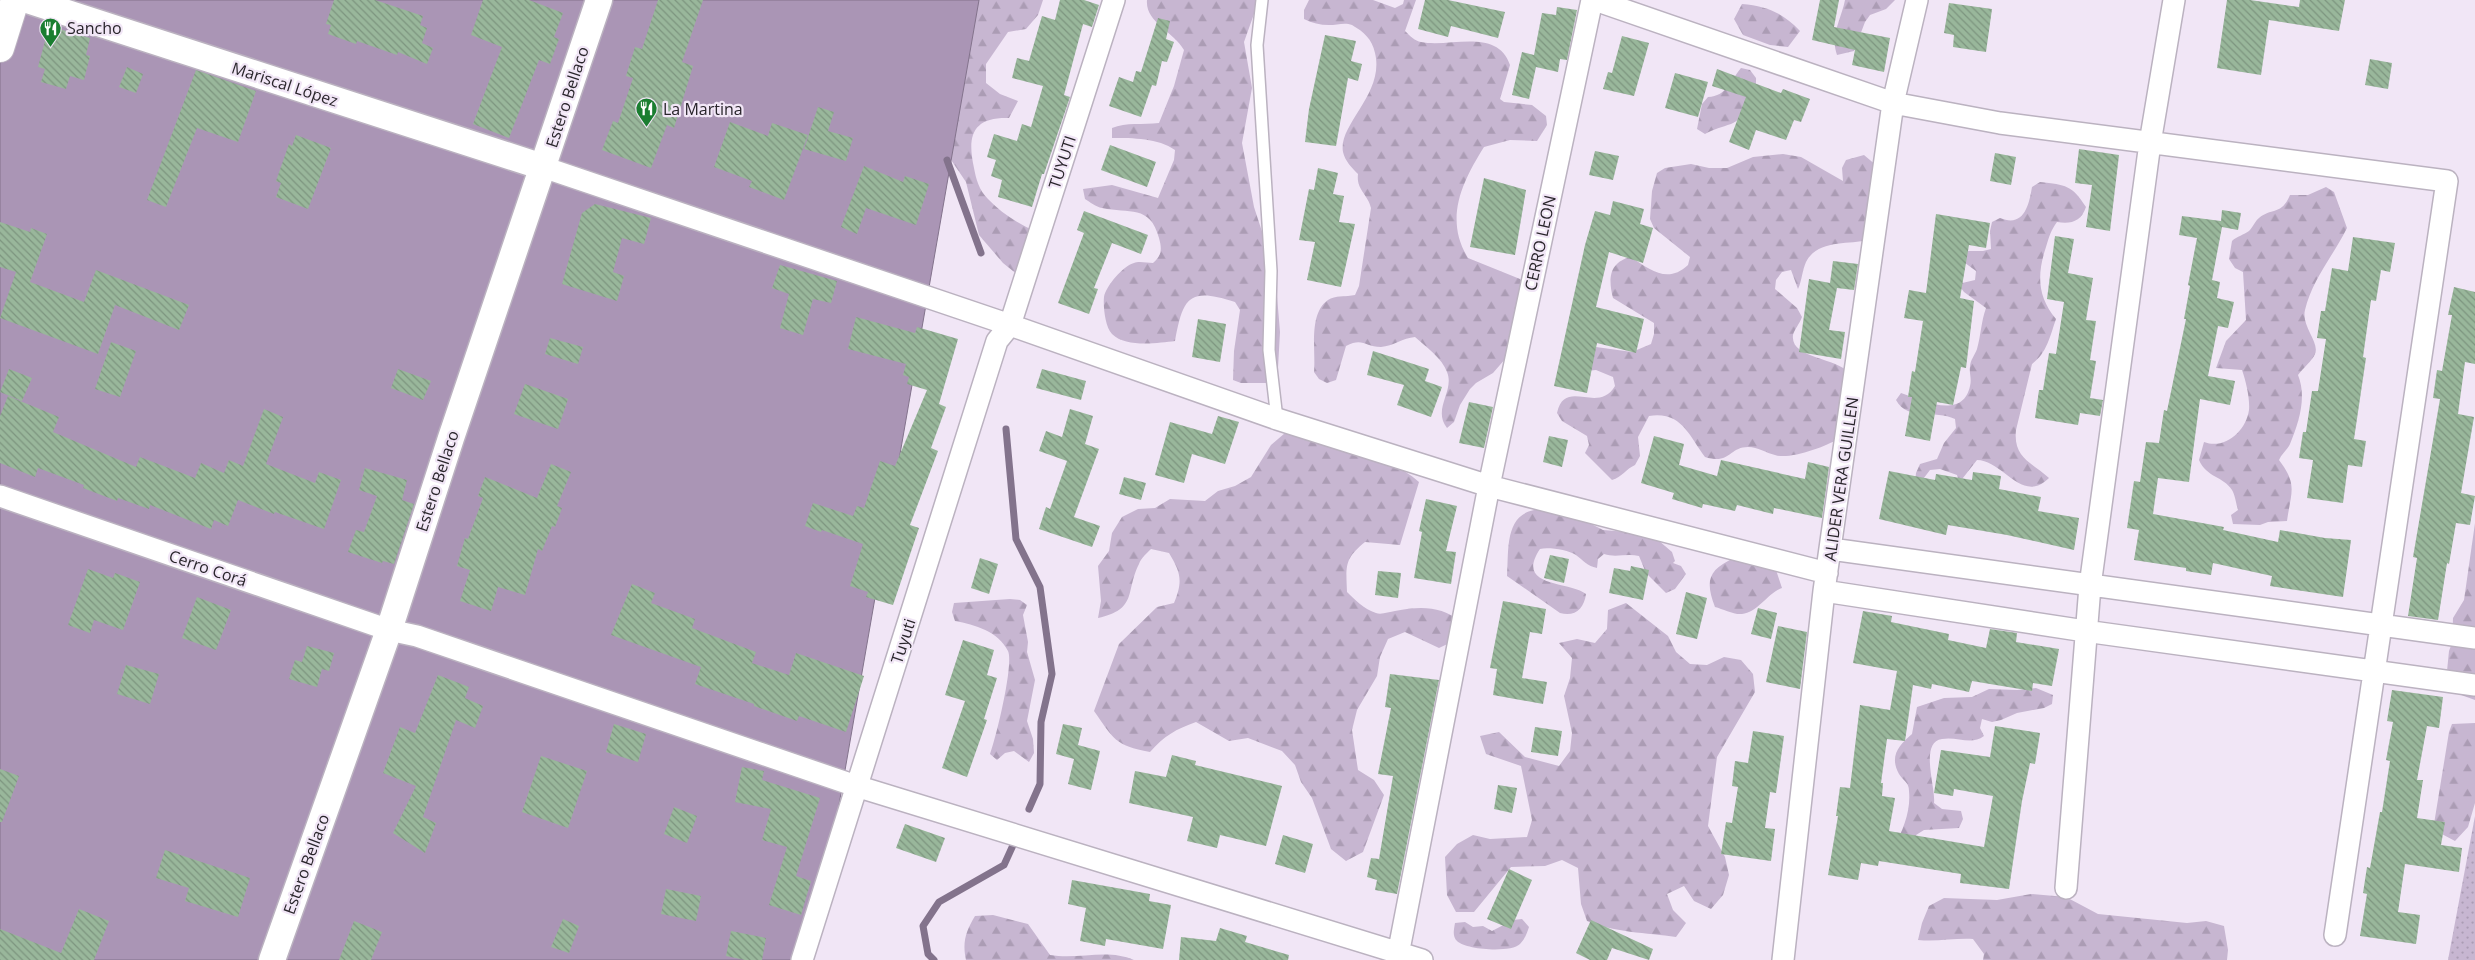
<svg xmlns="http://www.w3.org/2000/svg" width="2475" height="960" font-family="'Open Sans',sans-serif">
<style>
.grass{fill:url(#grass-dots)}
.forest{fill:url(#forest-firs)}
.water{fill:#aa95b5;stroke:#83738c}
.lines{fill:none;stroke-linecap:round;stroke-linejoin:round}
.stream{stroke:#83738c;stroke-width:7}
.building{fill:url(#building-back-hatch)}
.service-casing{stroke:#bbb2c0;stroke-width:14}
.minor-casing{stroke:#bbb2c0;stroke-width:24}
.tertiary-casing{stroke:#bbb2c0;stroke-width:29}
.trunk-casing{stroke:#bbb2c0;stroke-width:30}
.service{stroke:#fff;stroke-width:11}
.minor{stroke:#fff;stroke-width:21}
.tertiary{stroke:#fff;stroke-width:26}
.trunk{stroke:#fff;stroke-width:28}
.labels{text-anchor:middle;stroke-width:4.5;stroke-linejoin:round;paint-order:stroke}
.poi-label{font-size:16px;fill:#29252b;stroke:#f1e6f6;text-anchor:start}
.street-label{font-size:16px;fill:#29252b;stroke:#f1e6f6}
</style>
<defs>
<pattern id="grass-dots" width="8" height="8" patternUnits="userSpaceOnUse" patternTransform="scale(1.25)"><rect width="8" height="8" fill="#c7b6d1"/><path d="M2 2h.1M6 6h.1" fill="none" stroke="#ab9cb4" stroke-width="1.8" stroke-linecap="round"/></pattern>
<pattern id="forest-firs" width="22" height="20" patternUnits="userSpaceOnUse" patternTransform="scale(1.25)"><rect width="22" height="20" fill="#c7b6d1"/><path d="M5 1l3.5 6h-7zM16 11l3.5 6h-7z" fill="#ab9cb4"/></pattern>
<pattern id="building-back-hatch" width="6" height="6" patternUnits="userSpaceOnUse" patternTransform="scale(1.25)"><rect width="6" height="6" fill="#99b79b"/><path d="M-1 5l2 2M0 0l6 6M5-1l2 2" fill="none" stroke="#7d957f"/></pattern>
</defs>
<rect width="100%" height="100%" fill="#f1e6f6"/>
<path class="grass" d="M2475,816V960H2448Z"/>
<path class="forest" d="M907,0H1043L1038,15L1026,29L1008,32L986,64V83L1000,94L1018,101L1009,118C972,117 967,136 974,168C976,179 979,190 988,199C1000,212 1016,222 1032,230L1018,275L1003,263L979,235L966,182L945,151Z
M1147,0H1259L1244,42L1252,88L1242,143L1254,207L1268,250L1277,296L1280,332L1278,368L1270,383H1241L1233,380L1234,351L1240,310L1235,302C1189,287 1183,297 1175,341C1158,343 1126,348 1112,334C1105,327 1103,306 1104,297C1106,286 1123,266 1134,263C1139,261 1147,263 1153,263C1162,255 1162,249 1159,238C1150,204 1129,214 1102,208C1096,207 1090,202 1085,199L1083,189L1112,185L1158,198L1174,160L1175,150C1158,138 1133,138 1112,138V128C1126,122 1143,125 1159,123L1174,86L1184,50C1173,31 1145,22 1147,0Z
M1309,0H1373L1395,8L1403,4L1404,0H1416L1405,31C1410,36 1415,41 1421,42C1450,48 1497,27 1510,65L1500,99L1504,102L1532,105L1546,116L1547,125L1537,141L1510,140L1484,147C1462,182 1444,219 1468,258L1520,279L1526,286L1506,358L1493,373L1476,383L1470,389L1460,405L1454,422L1447,428C1432,409 1455,391 1447,372C1442,358 1426,347 1415,337C1403,338 1393,346 1381,347C1365,347 1363,337 1346,346L1336,380L1327,383L1319,379L1314,372C1316,351 1308,314 1328,300C1335,295 1346,297 1355,295L1359,286L1371,208C1368,194 1356,190 1358,174C1352,168 1345,161 1343,152C1338,124 1385,94 1375,53C1372,39 1364,32 1352,25C1345,22 1337,25 1329,25C1320,25 1312,23 1304,19V10Z
M1845,0H1895L1886,9L1870,15L1865,22L1854,51L1837,55C1830,35 1841,20 1845,0Z
M1742,4C1767,6 1783,13 1800,31L1788,47L1770,45L1743,35L1734,19Z
M1741,68L1750,70L1756,78C1757,92 1746,119 1731,124C1722,127 1714,129 1705,134L1697,129L1702,104L1708,97C1727,96 1730,81 1741,68Z
M1783,154L1801,157L1843,181L1842,168L1846,160L1864,155L1877,166L1868,240C1848,245 1818,239 1806,262C1802,271 1802,280 1798,289L1791,270L1782,272L1776,280L1775,289L1797,308L1802,317C1800,323 1794,330 1793,335C1790,359 1837,357 1849,373L1838,439C1825,447 1789,460 1775,455C1766,453 1758,447 1748,447C1729,447 1730,465 1705,457C1689,436 1682,411 1649,416L1638,437L1640,456L1635,465C1626,469 1622,477 1612,480L1585,453L1589,445L1587,436L1562,421L1557,413C1565,377 1598,415 1615,386L1613,377L1596,370L1586,371L1596,347L1632,352L1651,344L1654,334V323L1613,298C1608,279 1609,262 1631,257C1650,270 1668,284 1688,265L1690,257L1654,228L1650,219L1652,191L1657,173L1665,168L1691,164L1709,168H1727L1753,157Z
M2040,182C2066,185 2072,185 2086,207C2081,222 2071,224 2057,222C2051,230 2049,237 2046,247C2037,274 2037,296 2056,319C2050,336 2047,353 2032,364L2016,430C2013,458 2031,462 2049,478C2022,505 2003,460 1977,460L1959,483L1957,475L1940,469L1930,470L1914,491L1916,473L1920,464L1937,459L1944,443L1956,428L1955,419C1935,409 1908,422 1896,400L1901,393C1923,401 1963,420 1970,386C1972,379 1969,373 1970,367C1970,360 1975,355 1977,349C1981,335 1981,322 1986,308L1964,292L1958,284L1975,280L1976,271L1961,260L1964,251H1983L1991,249L1990,231L1992,222L2000,218C2024,228 2029,205 2032,187Z
M2326,187L2334,192L2347,228C2333,256 2312,280 2305,310C2301,326 2320,342 2315,354C2312,361 2303,368 2298,375C2307,397 2299,422 2290,444C2288,449 2282,453 2279,460C2298,485 2291,492 2287,521L2268,522L2260,525L2233,524L2231,515L2238,510C2236,503 2235,495 2232,490C2223,476 2207,478 2199,460L2204,442C2225,450 2246,431 2249,410C2250,399 2246,381 2242,370L2216,368L2226,341L2246,320L2243,272L2235,268L2229,259L2232,241C2237,236 2244,235 2249,231C2253,227 2255,221 2259,218C2272,207 2281,216 2290,195H2308Z
M1285,433C1329,442 1385,452 1419,482L1400,545L1365,542C1344,559 1346,566 1347,592C1355,600 1364,609 1376,613C1381,615 1389,612 1395,611C1422,606 1440,606 1462,622L1456,640L1439,648L1405,632L1388,639L1380,657L1377,676L1357,710L1352,730L1358,770L1374,780L1384,795L1363,852L1346,861L1331,849L1312,798L1301,782L1295,765L1282,751L1248,738L1229,741L1196,722C1176,729 1164,736 1150,752C1115,746 1113,738 1094,711L1119,644L1157,607L1174,603C1183,581 1181,573 1169,553L1151,549C1147,553 1141,558 1139,564C1125,592 1138,609 1098,618L1101,601L1098,566L1109,551L1112,533L1122,517L1138,509L1155,508L1170,499L1205,501L1218,491L1235,486L1251,477L1271,445Z
M1562,509L1603,530L1651,534L1672,552L1675,561L1673,563L1681,566L1686,574L1675,589L1666,593L1646,573L1639,556C1627,553 1616,558 1604,554L1598,559L1597,568C1587,566 1584,561 1576,555C1568,550 1549,547 1540,549C1514,588 1570,581 1586,594C1584,609 1575,617 1560,613L1507,576C1509,552 1504,516 1534,510C1543,508 1553,509 1562,509Z
M2475,523V700L2450,691L2447,671L2449,651L2452,643L2453,618L2464,600Z
M1734,558L1776,570L1782,588C1768,593 1757,613 1742,614C1734,615 1723,609 1715,607C1705,581 1708,570 1734,558Z
M1010,599L1020,600L1027,605L1023,615L1028,642L1027,652L1035,680L1027,721L1033,739L1034,753L1029,762L1014,751L1005,753L997,760L990,754C996,738 1014,664 1008,651C998,631 975,625 955,621L952,612L954,603Z
M1626,603L1668,636L1676,652L1690,664L1707,665L1724,657L1741,660L1753,674L1755,692L1717,757L1708,826L1725,857L1729,875L1723,895L1711,909L1694,901L1684,886L1667,894L1673,910L1686,923L1676,937C1648,933 1611,932 1587,921L1581,904L1578,868L1562,860L1545,866L1511,867L1474,912H1456L1447,895L1445,857L1457,844L1473,835L1490,839L1527,837L1532,820L1521,766L1486,754L1480,736L1499,732L1525,757L1559,766L1570,751L1572,733L1564,696L1570,678L1572,658L1559,643L1577,639L1595,643L1607,629L1608,610Z
M2036,688L2053,695L2052,704L2044,708L2017,713L2001,720L1992,722L1982,719L1980,728L1984,736C1971,746 1957,736 1942,739C1919,742 1936,788 1934,803L1942,809L1961,811L1963,819L1959,828L1924,830L1916,835L1914,851L1894,847C1903,830 1911,811 1909,791C1909,782 1903,781 1899,774C1889,756 1899,745 1912,734L1917,707L1944,698L1972,697L1989,689L2017,690Z
M2475,723V803L2468,827L2455,841L2438,832L2434,824L2449,732L2452,724Z
M2031,894L2066,897L2098,914L2187,923L2206,921L2224,926L2228,950L2227,960H1983L1984,954L1973,939C1954,938 1937,942 1918,940L1922,923L1929,906L1944,898L1997,900Z
M993,915L1028,924L1050,955C1079,960 1107,948 1134,960H966C962,942 966,931 975,916Z
M1522,919L1529,927C1527,933 1525,939 1520,944C1511,953 1466,950 1457,941C1452,936 1454,929 1455,923L1465,922L1473,927L1483,926L1492,931L1513,920Z"/>
<path class="water" d="M0,0H979L812,960H0Z"/>
<g class="lines">
<path class="stream" d="M947,160L981,253
M1006,429L1016,539L1040,587L1052,674L1041,722L1040,784L1029,809
M934,960L928,954L923,926L939,902L1004,865L1014,843"/>
</g>
<path class="building" d="M334,0H375L423,16L420,25L427,28L422,43L433,48L427,64L398,52L397,55L357,41L356,44L328,34L331,25L326,24Z
M483,0H529L563,13L554,37L559,39L550,64L539,60L509,138L473,124L502,47L471,35Z
M658,0H703L682,62L693,66L683,99L674,128L667,125L651,168L602,150L613,121L618,123L633,78L626,76L635,47L642,49Z
M1060,0H1084L1099,5L1092,27L1083,24L1064,95L1070,97L1044,174H1042L1032,207L998,197L1002,180L991,176L996,160L987,157L994,134L1017,141L1022,124L1031,127L1043,86L1012,78L1017,58L1029,61L1042,16L1055,20Z
M1425,0H1448L1505,12L1498,38L1451,26L1448,37L1418,29Z
M1820,0H1839L1834,27L1890,38L1884,72L1852,65L1855,50L1812,40Z
M2227,0H2250L2299,7L2300,0H2345L2339,31L2269,20L2261,75L2217,68Z
M1949,3L1992,9L1986,52L1953,47L1954,35L1944,33Z
M1557,7L1577,10L1567,60L1560,59L1558,72L1536,67L1529,99L1512,95L1522,52L1534,55L1542,13L1556,15Z
M1158,18L1170,21L1166,39L1174,42L1167,62L1162,61L1156,86L1152,85L1141,117L1109,106L1119,77L1133,82L1136,71L1141,72Z
M49,26L90,38L86,55L90,56L84,80L70,76L66,89L41,82L45,69L38,67Z
M1325,35L1356,41L1351,61L1362,64L1358,81L1348,78L1336,146L1305,142L1309,109Z
M1622,36L1649,43L1634,96L1603,89L1608,72L1612,73Z
M2370,59L2392,63L2388,89L2365,85Z
M127,67L143,74L136,93L119,87Z
M1717,69L1781,93L1783,89L1810,99L1801,122L1794,120L1786,140L1756,130L1749,150L1729,142L1746,97L1712,86Z
M196,70L256,91L238,142L197,128L166,207L147,200Z
M1675,73L1708,82L1698,117L1665,108Z
M818,107L834,112L828,131L853,138L846,161L804,149Z
M730,122L768,136L772,123L808,135L784,200L749,187L752,181L714,167Z
M296,135L331,148L308,209L276,197L281,183L276,181L289,144L292,146Z
M1110,145L1156,162L1147,187L1101,170Z
M2079,149L2119,155L2110,231L2086,227L2092,185L2075,183Z
M1595,151L1619,156L1613,180L1589,175Z
M1995,153L2016,157L2011,185L1990,181Z
M864,166L903,182L905,176L929,184L916,225L866,208L857,234L841,227Z
M1318,168L1338,173L1333,194L1344,196L1339,222L1355,224L1341,287L1307,280L1315,242L1299,240L1309,189L1314,190Z
M1484,178L1526,190L1515,255L1470,247Z
M1613,201L1644,209L1640,224L1653,228L1643,263L1609,252L1596,307L1644,319L1636,353L1597,343L1587,393L1554,386L1585,245L1595,211L1610,215Z
M595,204L651,218L644,244L622,238L613,272L624,276L617,301L562,284L582,213Z
M2222,210L2241,213L2238,230L2222,227L2212,280L2220,282L2217,298L2234,302L2228,328L2218,326L2208,376L2235,381L2230,405L2200,399L2189,482L2158,478L2153,514L2224,527L2223,530L2278,542L2280,530L2325,538L2351,540L2343,597L2270,586L2272,576L2213,563L2211,575L2186,571V568L2134,560L2139,530L2127,528L2134,481L2140,482L2146,442L2159,443L2164,410L2167,411L2186,319H2184L2190,286L2188,285L2197,238L2179,235L2182,216L2221,221Z
M1084,211L1148,235L1141,254L1112,243L1094,288L1098,289L1089,314L1058,303L1084,233L1077,230Z
M1936,214L1990,223L1986,248L1969,245L1960,298L1974,301L1966,368L1961,367L1953,405L1937,402L1930,441L1905,436L1912,397H1908L1912,371L1915,372L1923,321L1904,318L1909,290L1926,293Z
M0,222L30,232L31,228L47,234L30,282L84,302L96,270L189,305L179,330L115,305L98,354L0,318L16,272L0,267Z
M2055,236L2074,239L2068,273L2093,278L2086,320L2096,321L2090,360L2096,361L2090,398L2103,400L2100,416L2080,413L2078,425L2035,418L2039,390H2043L2049,353L2056,354L2064,302L2047,299Z
M2353,237L2395,243L2390,272L2381,270L2376,301L2371,300L2363,357L2366,358L2354,439L2366,441L2362,467L2348,465L2343,503L2307,498L2313,460L2299,458L2303,432H2306L2312,391H2318L2326,339L2317,338L2321,311H2325L2332,268L2348,271Z
M1833,261L1858,264L1854,290L1837,288L1829,330L1845,332L1841,359L1799,352L1809,279L1830,283Z
M780,265L837,281L831,303L813,299L803,335L780,328L789,294L772,288Z
M2454,287L2475,292V364L2465,362L2458,414L2474,417L2461,493L2475,496L2470,525L2456,523L2449,564L2447,563L2438,620L2408,616L2417,558L2413,557L2440,399L2433,398L2437,370L2442,371L2452,315H2448Z
M856,317L915,333L917,327L958,339L939,404L946,407L931,448L938,451L910,525L919,528L893,605L866,597L868,592L850,586L863,544L822,530L821,532L805,526L813,503L853,516L857,506L864,508L880,461L895,466L927,390L907,384L909,377L903,375L906,364L848,349Z
M1198,319L1226,324L1220,362L1192,357Z
M550,338L583,347L578,364L545,354Z
M111,342L136,351L120,397L95,389Z
M1373,351L1429,369L1425,381L1442,387L1431,417L1397,405L1404,385L1367,375Z
M9,369L32,378L22,401L0,392Z
M398,369L431,381L423,400L391,388Z
M1042,369L1086,381L1081,400L1036,388Z
M525,384L568,399L558,429L514,414Z
M8,396L59,417L53,432L136,467L140,457L195,478L201,463L224,473L229,460L243,466L264,409L283,417L266,464L315,483L319,472L341,480L324,529L275,512L274,514L238,500L228,526L214,520L211,529L150,505L149,509L118,498L117,501L83,488L84,485L38,468L35,477L0,463V416Z
M1469,402L1493,407L1484,448L1459,443Z
M1070,409L1093,416L1085,444L1099,449L1074,517L1100,526L1092,547L1039,529L1046,507L1050,509L1067,461L1039,451L1046,431L1062,437Z
M1218,416L1239,422L1225,464L1192,454L1184,483L1155,475L1170,422L1212,434Z
M1549,436L1568,440L1562,467L1543,462Z
M1654,436L1684,444L1679,465L1717,476L1721,460L1805,479L1808,462L1829,467L1822,518L1774,508L1773,514L1737,505L1735,511L1703,504L1702,508L1672,499L1674,493L1641,483Z
M551,464L571,472L557,506L562,508L555,527L552,526L542,551L538,549L525,595L498,587L491,611L460,601L470,570L457,566L465,538L468,539L483,498L478,496L485,477L537,498Z
M365,468L407,480L402,500L414,504L394,564L383,561L382,563L348,552L356,530L364,532L377,496L359,490Z
M1889,471L1935,480L1936,474L1972,480L1973,472L2001,476L1999,489L2041,497L2038,511L2079,518L2074,550L2007,535L1948,525L1946,535L1879,519Z
M1124,477L1146,483L1141,500L1119,494Z
M1426,499L1457,506L1446,551L1456,552L1451,584L1414,578L1422,532L1419,531Z
M1550,555L1569,559L1564,583L1544,578Z
M980,558L998,564L989,594L971,588Z
M1631,566L1649,570L1643,600L1609,593L1614,568L1630,571Z
M88,569L113,578L115,573L140,582L123,630L94,620L90,633L68,625Z
M1378,571L1401,573L1398,598L1375,595Z
M632,584L655,593L651,603L695,619L692,628L756,652L752,663L789,675L796,653L864,676L846,732L799,716L797,721L754,706V704L695,684L701,667L611,635Z
M1686,592L1707,598L1697,639L1676,634Z
M197,597L231,610L216,650L182,638Z
M1503,601L1546,609L1542,634L1530,632L1522,678L1547,682L1543,704L1493,695L1497,669L1490,668Z
M1758,608L1777,613L1771,639L1751,634Z
M1863,611L1892,616L1891,622L1949,634L1948,640L1986,648L1990,629L2017,633L2016,642L2059,649L2052,686L2033,683L2032,691L1972,681L1969,692L1932,684L1931,689L1913,685L1905,741L1887,739L1881,783H1883L1882,796L1895,798L1889,831L1984,847L1993,796L1954,789L1953,796L1934,793L1941,750L1990,757L1995,726L2040,733L2035,764L2030,763L2022,801L2009,889L1960,883L1961,874L1879,861L1878,866L1861,863L1858,880L1828,875L1838,816H1836L1840,787L1850,788L1860,705L1890,710L1897,671L1853,663Z
M1778,626L1807,632L1800,689L1766,682Z
M963,640L994,650L987,675L997,678L984,719L987,720L967,777L942,768L965,701L945,695Z
M307,646L334,653L329,671L322,669L317,687L289,679L295,660L302,662Z
M126,665L159,674L150,704L117,694Z
M1390,674L1439,680L1397,894L1375,890L1377,880L1367,877L1371,858L1379,859L1393,776L1378,774L1391,708L1385,707Z
M438,675L469,687L465,698L483,706L475,728L456,720L423,817L436,823L425,853L393,833L416,786L383,773L400,727L415,733Z
M2392,690L2443,697L2439,728L2427,726L2417,780H2423L2417,818L2445,822L2441,845L2462,848L2459,872L2405,864L2398,912L2420,915L2416,944L2360,936L2367,894L2363,893L2367,867L2370,868L2380,812H2382L2390,761L2386,760L2393,722L2387,721Z
M614,724L646,734L638,762L606,752Z
M1063,724L1082,728L1078,745L1100,751L1091,790L1068,784L1074,759L1056,754Z
M1535,727L1562,731L1558,756L1531,752Z
M1753,731L1784,736L1776,793L1770,792L1765,828L1775,829L1771,861L1721,854L1726,822L1732,823L1738,787L1732,786L1735,761L1748,763Z
M1172,755L1196,761L1195,765L1282,786L1266,846L1220,835L1217,848L1187,841L1193,817L1129,803L1135,771L1166,777Z
M541,756L587,771L568,828L522,812Z
M742,767L764,771L762,780L820,798L796,876L811,881L801,915L769,905L787,847L762,840L771,809L735,802Z
M0,769L19,776L2,822H0Z
M1498,785L1517,788L1512,813L1494,809Z
M674,807L697,816L687,843L664,834Z
M905,824L945,838L936,862L896,848Z
M1283,835L1313,844L1305,873L1275,864Z
M165,850L250,878L238,917L185,901L189,888L156,878Z
M1509,869L1532,880L1511,929L1487,919Z
M1072,880L1150,894L1149,901L1171,905L1163,949L1106,939L1105,946L1080,941L1086,908L1068,904Z
M666,889L701,896L696,921L661,914Z
M79,909L109,921L94,960H0V929L61,953Z
M563,919L579,926L569,953L551,947Z
M1591,920L1653,949L1649,960L1612,948L1607,960H1590L1576,953Z
M354,921L382,932L371,960H339Z
M1220,928L1247,936L1245,942L1289,955L1288,960H1179L1181,937L1216,941Z
M731,931L766,938L762,960H745L726,956Z"/>
<g class="lines">
<defs>
<path id="service" d="M1262,0L1257,45L1271,271L1269,350L1277,419"/>
<path id="minor" d="M1595,0L1893,103L2000,123L2447,181L2335,935
M543,167L1010,325L1277,419L1489,486L1827,573
M0,496L389,630L417,636L856,786L1422,960
M1831,549L2475,638
M1824,591L2085,631L2475,685
M2066,888L2090,586L2150,143L2174,0
M802,960L997,341L1010,325L1114,0
M1397,960L1489,486L1592,0
M1783,960L1824,591L1893,103L1917,0"/>
<path id="tertiary" d="M27,0L543,167
M272,960L389,630L451,438L599,0"/>
<path id="trunk" d="M0,48L15,0"/>
</defs>
<use href="#service" class="service-casing"/>
<use href="#minor" class="minor-casing"/>
<use href="#tertiary" class="tertiary-casing"/>
<use href="#trunk" class="trunk-casing"/>
<use href="#service" class="service"/>
<use href="#minor" class="minor"/>
<use href="#tertiary" class="tertiary"/>
<use href="#trunk" class="trunk"/>
</g>
<defs>
<symbol id="restaurant-pin" viewBox="-11 -11 22 30"><path d="M0 17L-7.5 6A9.5 9.5 0 1 1 7.5 6Z" fill="#1a7e30" stroke="#f1e6f6"/><path d="M-5-6h1v4h1v-4h1v4h1v-4h1v5L-1.5 .5V6h-2V.5L-5-1ZM5-6V6H3V1.5H1.5Q1.5-4 5-6Z" fill="#fff"/></symbol>
</defs>
<g fill-rule="evenodd">
<use href="#restaurant-pin" x="38" y="16" width="25" height="34"/>
<use href="#restaurant-pin" x="634" y="96" width="25" height="34"/>
</g>
<g class="labels">
<g class="poi-label">
<text x="67" y="34">Sancho</text>
<text x="663" y="115">La Martina</text>
</g>
<g class="street-label">
<text transform="translate(285 84) rotate(18)" y="6">Mariscal López</text>
<text transform="translate(567 97) rotate(-72)" y="6">Estero Bellaco</text>
<text transform="translate(1062 162) rotate(-72)" y="6">TUYUTI</text>
<text transform="translate(1540 243) rotate(-78)" y="6">CERRO LEON</text>
<text transform="translate(1841 479) rotate(-82)" y="6">ALIDER VERA GUILLEN</text>
<text transform="translate(437 481) rotate(-72)" y="6">Estero Bellaco</text>
<text transform="translate(208 568) rotate(19)" y="6">Cerro Corá</text>
<text transform="translate(903 641) rotate(-72)" y="6">Tuyuti</text>
<text transform="translate(306 864) rotate(-70)" y="6">Estero Bellaco</text>
</g>
</g>
</svg>
